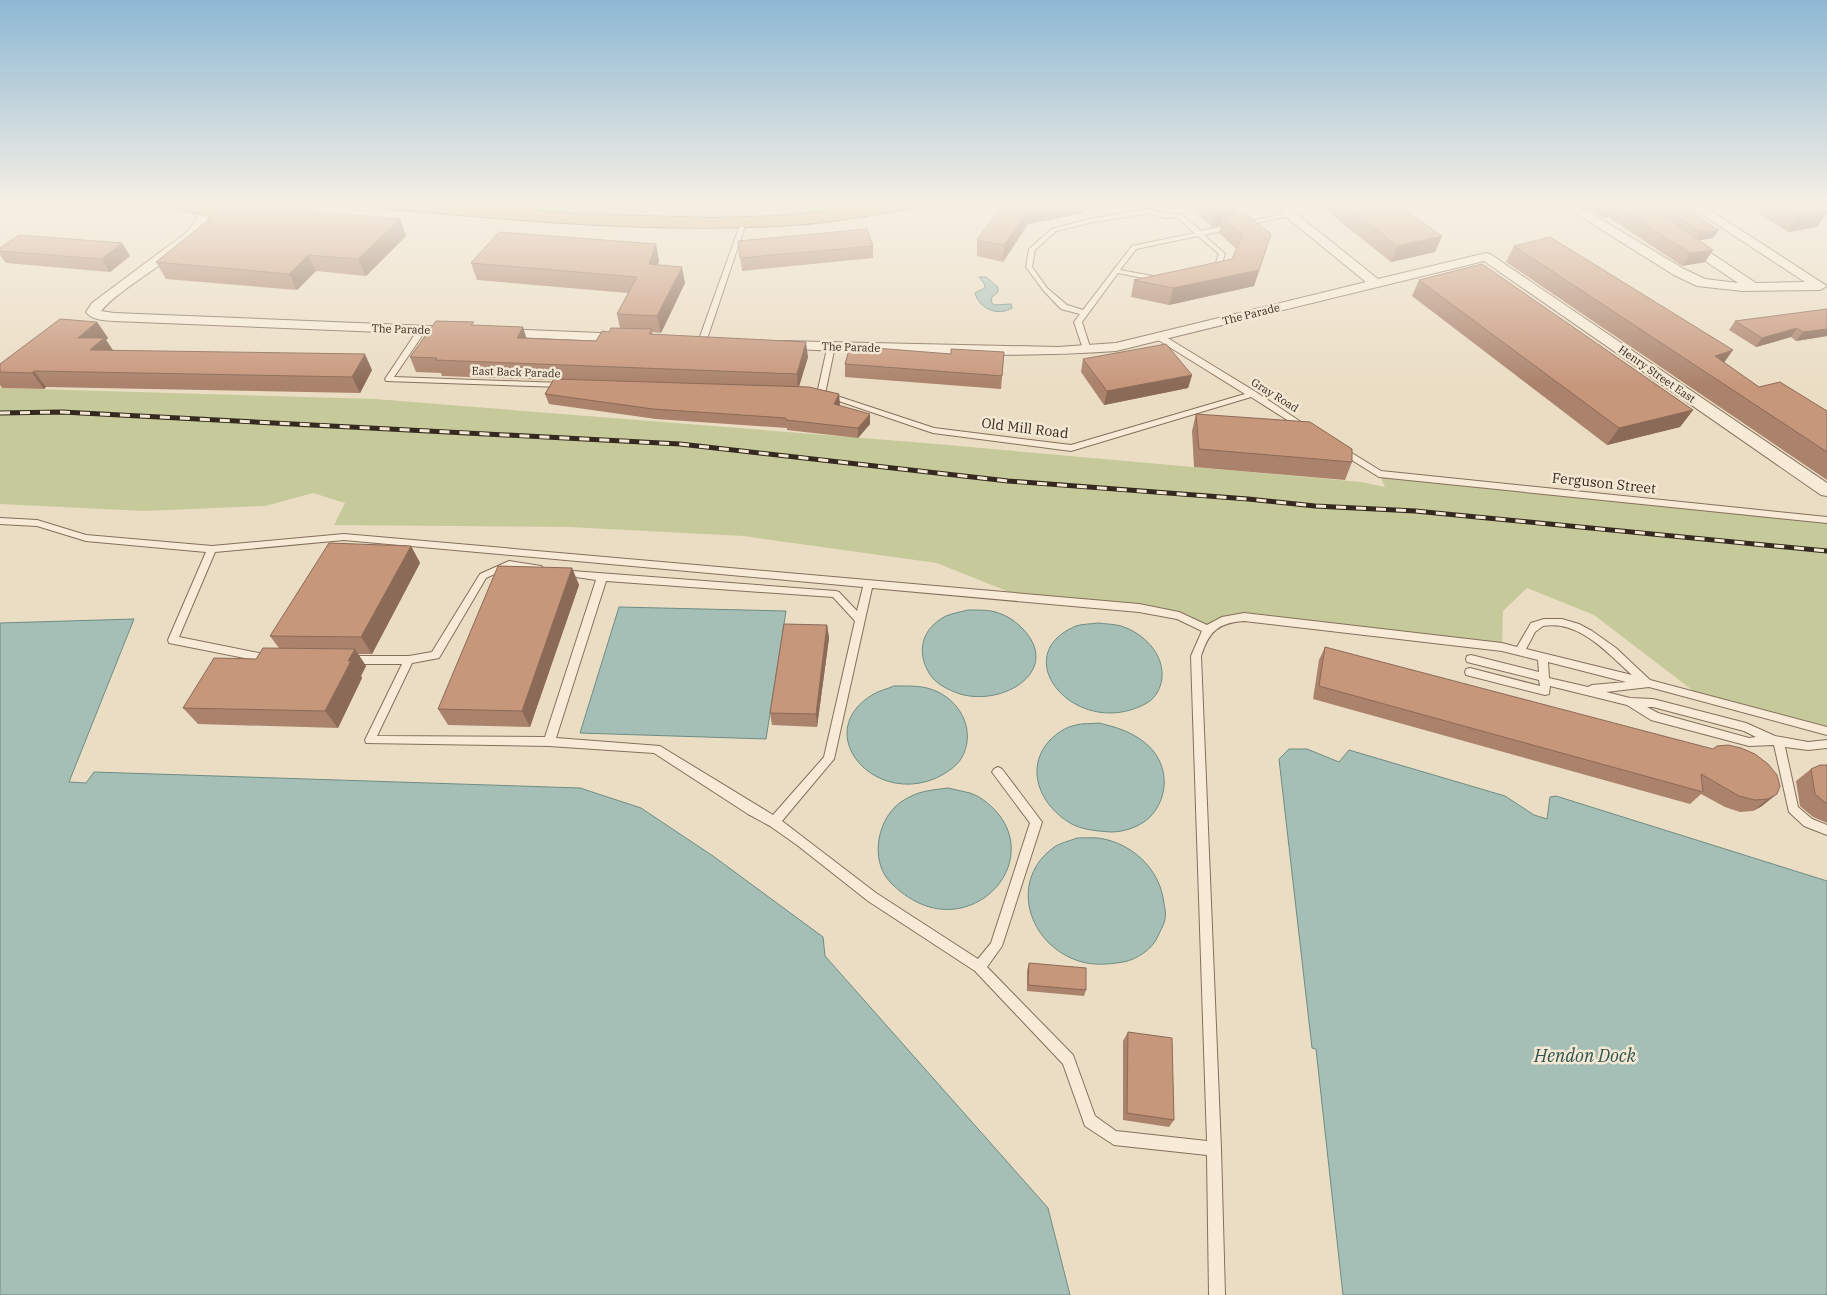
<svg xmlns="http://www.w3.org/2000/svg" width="1827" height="1295" font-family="'IBM Plex Serif',serif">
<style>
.green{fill:#c6c999}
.water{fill:#a6bfb6;stroke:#6d8c83}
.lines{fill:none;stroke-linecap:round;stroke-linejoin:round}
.lane-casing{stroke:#856f5c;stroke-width:2}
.street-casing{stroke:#856f5c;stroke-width:2}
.highway-casing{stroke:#533e30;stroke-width:2}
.lane{fill:#f7ebd7;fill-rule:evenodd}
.street{fill:#f7ebd7;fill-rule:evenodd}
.highway{fill:#d5985a;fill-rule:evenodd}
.rail-casing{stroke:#35281f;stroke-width:5}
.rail{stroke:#f3e8d3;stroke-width:3;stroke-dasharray:10;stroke-linecap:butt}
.wall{fill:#ab826b}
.shaded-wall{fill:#8b6a57}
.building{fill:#c7977c;stroke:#8b6a57}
.labels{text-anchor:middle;stroke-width:5;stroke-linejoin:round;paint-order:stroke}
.far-street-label{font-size:11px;fill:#35281f;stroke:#f3e8d3}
.street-label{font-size:14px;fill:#35281f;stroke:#f3e8d3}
.near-water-label{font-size:18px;font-style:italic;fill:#2f5450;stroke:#f3e8d3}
</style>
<rect width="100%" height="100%" fill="#ebddc4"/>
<path class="green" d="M536,203H912L743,223L515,214Z
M0,388L375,399L925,443L1361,482L1385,487L1379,474L1827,520V731L1700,696L1594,615L1527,588L1503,611L1502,647L1244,617L1207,629L1179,616L1024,598L937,563L743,536L569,527L334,525L345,503L313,493L265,506L144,511L0,504Z"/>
<path class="water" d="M979,277H986L998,287V292L992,297L991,301L994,305L1011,304L1012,308C997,317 979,308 975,293L985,288L984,283Z
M619,607L786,611L766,739L580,733Z
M968,610C976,610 984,610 991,611C1002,613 1013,619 1021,627C1064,669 1005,707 960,694C949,690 935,684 929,673C916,651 922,628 946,616C953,613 961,612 968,610Z
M134,619L69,782L86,783L94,772L580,788L641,808L713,856L823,937L825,956L1048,1208L1070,1295H0V623Z
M1098,623C1105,624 1114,624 1121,626C1143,633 1164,653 1162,678C1161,687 1156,698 1147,703C1077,742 1004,656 1076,626C1082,624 1091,624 1098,623Z
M894,686C909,686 924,685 938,692C963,704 976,734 961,759C955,768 943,775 934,779C871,804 812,732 872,695C878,691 887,689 894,686Z
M1099,723C1115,727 1130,731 1144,742C1169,761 1171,796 1149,818C1139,827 1124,832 1111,832C1097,831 1082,830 1070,823C1040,805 1024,768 1050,740C1057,733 1066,727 1076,725C1083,723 1092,724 1099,723Z
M1289,749H1307L1339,762L1349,750L1505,796L1534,815L1547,819L1550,797L1556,796L1827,881V1295H1343L1316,1049L1312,1048L1279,759Z
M948,788C955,790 963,791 970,793C982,797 992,806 1000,816C1028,854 1000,903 955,909C930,912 908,900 891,883C868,860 878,815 904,800C918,791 932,790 948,788Z
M1077,838C1086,838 1096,837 1104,839C1136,846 1161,872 1164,904C1165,908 1166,914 1165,919C1164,925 1160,931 1158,936C1153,949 1136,960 1123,962C1105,965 1088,966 1071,958C1026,938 1011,879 1053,848C1059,843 1070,841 1077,838Z"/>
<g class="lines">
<defs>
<path id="lane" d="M1226,203H1233L1246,215L1241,216Z
M1148,209L1166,214H1181L1201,231L1290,213L1293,215L1204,235L1225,254L1220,267L1211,272L1208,270L1215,265L1219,254L1198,236L1136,249L1120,270L1158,277L1161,279L1158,281L1118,273L1082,322L1091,350L1087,352H1084L1074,322L1080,314L1061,309L1043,290L1026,267L1029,249L1052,229L1089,219ZM1148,213L1166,218L1177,217L1195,233L1132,246L1083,310L1067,305L1047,288L1032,267L1035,250L1056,231L1089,223Z
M741,222L746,223L706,342L702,344H699L698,342Z
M419,328L426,330L394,377L562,383L566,385L562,387L386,381L385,379Z
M1155,334H1161L1256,392L1310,428L1309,430H1303L1251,397L1071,451L933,433L824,396L825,394H831L934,428L1071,445L1245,394L1155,338Z
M828,344H831L835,346L825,394L821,396L817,394Z
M1342,447L1381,471L1827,517V523L1379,477L1339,452V448Z
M0,518L37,520L86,535L212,546L344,534L1139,604L1179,612L1207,625L1222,617L1244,613L1502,643L1517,647L1531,623L1544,619H1562L1579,624L1592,631L1616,648L1650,680L1827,727V735L1649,687L1606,692L1630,698L1653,699L1746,723L1775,736L1808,742L1827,740V748L1808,750L1785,747L1798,807L1812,819L1827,825V835L1804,826L1789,812L1774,745L1749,746L1651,720L1627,705L1550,686L1549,694L1545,695L1470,676L1466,675L1465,672L1466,669L1470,668L1540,686L1539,680L1467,662L1466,659L1467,656L1471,655L1539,672L1538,660L1502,651L1244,621C1218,623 1209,631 1201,656L1221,1149L1225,1295H1209L1207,1155L1114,1145L1085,1126L1063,1064L975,971L868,901L797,845L770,826L748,814L654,753L549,746L366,743L365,740L402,664H350L346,663L345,660L346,657L350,656H409L432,652L480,574L509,561L541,566L543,568L541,570L538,571L510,567L486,578L439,658L412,663L377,736L545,737L596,580L562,575L559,574L557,572L559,570L836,591L839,592L857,611L863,587L344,540L215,552L179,637L274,656L275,659L274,662L270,663L169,643L168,640L206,552L86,541L37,526L0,524ZM606,581L833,597L855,621L824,757L773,815L660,746L556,738ZM872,588L1139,612L1177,619L1202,631L1191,656L1207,1141L1116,1131L1095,1116L1073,1055L987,967L1002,946L1042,822L1002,769L998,767L994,769L992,772L1030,823L991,943L978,959L876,893L782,821L834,759ZM1543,626C1580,620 1607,653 1632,675L1526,649L1535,632ZM1548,662L1626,682L1592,685L1588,687L1549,678ZM1647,707H1653L1744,731L1756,737L1749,738L1658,713Z"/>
<path id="street" d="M1269,203H1283L1378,279L1486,253L1490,254L1827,483V496L1821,495L1484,261L1116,351C1005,359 893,352 782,349L775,345L782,341L1058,347L1116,343L1366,282Z
M1559,203H1574L1684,269L1705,279L1738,283L1683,246L1681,243L1683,240H1691L1756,283L1805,282L1684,203H1699L1827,286L1820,290L1743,291L1697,286L1674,275Z
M204,208L210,212C201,248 126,281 101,311L114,313L454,327L461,331L454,335L114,321C104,320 93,321 86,312L92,303L187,232L196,220L200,209Z
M499,329L624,334L631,338L624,342L494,336L492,333L494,330Z"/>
<path id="highway" d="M172,203H198L212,208L240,203H272L270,207L264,208L211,218L174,207Z
M368,203H442L577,214L712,218L779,216L846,209L880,203H920L918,207L912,208C867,216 822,224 777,226C643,233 509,219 376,208L370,207Z"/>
</defs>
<use href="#lane" class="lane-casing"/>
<use href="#street" class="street-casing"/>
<use href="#highway" class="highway-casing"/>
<use href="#lane" class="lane"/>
<use href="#street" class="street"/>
<use href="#highway" class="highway"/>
<defs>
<path id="rail" d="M0,413L62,412L680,444L1008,481L1248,499L1315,506L1415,511L1827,551"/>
</defs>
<use href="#rail" class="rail-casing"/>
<use href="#rail" class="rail"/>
</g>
<path class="wall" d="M1004,203L1084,213L1028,224L1003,262L977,256V240Z
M1186,203H1233L1237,206L1235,215L1271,234L1266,250L1254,286L1169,305L1131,297L1134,280L1232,259L1236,249L1219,233L1221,225L1212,227Z
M1317,203H1402L1400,206L1442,236L1435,252L1391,262Z
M1579,203H1677L1713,238L1699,240L1713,250L1705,262L1682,266L1608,217L1603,218Z
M1763,203H1827L1821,206L1827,210V212L1817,227L1788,232L1757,212Z
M406,236L366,276L316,271L297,290L166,279L156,262Z
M738,241L873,246V258L742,271Z
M1514,246L1724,362L1759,387L1827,411V480L1506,262Z
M0,248L130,256L110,272L6,263L0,255Z
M659,260L658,265L685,283L661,333L652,332L653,334L808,357L799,387L839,394V405L870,424L858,438L787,430V428L656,419L549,404L545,394L553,380L442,376L441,373L416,372L410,357L475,325L527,339L596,341L609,332L620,328L617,314L628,293L477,280L471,263Z
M1419,280L1693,410L1680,427L1607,445L1412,296Z
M1827,309V336L1796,341L1791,337L1756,347L1729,330L1735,321Z
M97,322L108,338L106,340L113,350L372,370L360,393L46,387L44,389L2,388L0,385V364Z
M1004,352L1001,389L845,377V364Z
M1083,359L1192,375L1188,388L1104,405L1081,372Z
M1196,414L1352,462L1345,480L1194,467L1192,431Z
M411,546L420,563L372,654H358L366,666L361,676L362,678L338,728L198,724L183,708L256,659L279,648L270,636Z
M572,568L579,585L530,727L448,725L438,709Z
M827,625L829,638L817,727L772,725L770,713Z
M1325,647L1780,786L1762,806L1753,811L1740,812L1725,807L1701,794L1690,804L1313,699L1319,660Z
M1827,765V823L1813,817L1800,806L1796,781L1811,769Z
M1029,963L1086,990L1084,996L1027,991V970Z
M1128,1032L1174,1120L1169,1127L1123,1120V1041Z"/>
<path class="shaded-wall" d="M1053,203H1085L1084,213L1028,224L1003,262L1004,245L1030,208Z
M1397,203H1402L1390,220Z
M1798,203H1827V205L1793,211Z
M1615,205L1608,217L1603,218L1610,206Z
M1237,206L1233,223L1223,217L1221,225L1212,227L1216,210Z
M1827,211V212L1817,227L1788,232L1799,216Z
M400,219L406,236L366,276L358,259Z
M1719,230L1713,238L1696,241L1701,232Z
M1271,234L1266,250L1254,286L1169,305L1173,288L1259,270Z
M1442,236L1435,252L1391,262L1397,246Z
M122,243L130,256L110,272L101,259Z
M656,244L659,260L653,281L649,264Z
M1713,250L1705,262L1682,266L1690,253Z
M308,255L316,271L297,290L289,274Z
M682,267L685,283L661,333L657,316Z
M97,322L108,338L106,340L115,354L101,366L78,338Z
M523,327L528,343L517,338Z
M1797,328L1791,337L1756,347L1762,338Z
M1827,329V336L1796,341L1803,332Z
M806,342L808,357L798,389L797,374Z
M1733,350L1721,367L1715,356Z
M365,354L372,370L360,393L352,377Z
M34,371L46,387L44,389L32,373Z
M1192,375L1188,388L1104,405L1107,391Z
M839,394L840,404L835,414L834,404Z
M1693,410L1680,427L1607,445L1619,428Z
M870,414V424L858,438V428Z
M411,546L420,563L372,654L361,637Z
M572,568L579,585L530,727L522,711Z
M827,625L829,638L817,727L816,714Z
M355,649L366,666L361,676L362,678L338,728L325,711L348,661Z
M1777,794L1762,806L1753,811L1768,799Z"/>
<path class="building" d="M1004,203H1053L1030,208L1004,245L977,240Z
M1208,203H1233L1237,206L1216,210Z
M1343,203H1397V204L1442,236L1397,246Z
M1606,203H1644L1713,250L1690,253L1615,205L1610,206Z
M1657,203H1677L1719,230L1701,232Z
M1779,203H1817L1827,210V211L1799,216Z
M228,204L400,219L358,259L308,255L289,274L156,262Z
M1244,212L1271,234L1259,270L1173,288L1134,280L1232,259L1243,235L1223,217Z
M867,229L873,246L740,258L738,241Z
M499,232L656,244L649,264L682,267L657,316L617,314L637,277L471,263Z
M19,235L122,243L101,259L0,251V248Z
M1550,237L1733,350L1715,356L1759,387L1780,382L1827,411V452L1514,246Z
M1482,264L1693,410L1619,428L1419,280Z
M1827,309V329L1803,332L1797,328L1762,338L1735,321Z
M60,319L97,322L78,338H104L90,350L365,354L352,377L34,371L32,373L0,372V364Z
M436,321L474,322L471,325L523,327L517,338L596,341L602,331L609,332L611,328L652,329L649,334L806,342L797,374L435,360L437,358L410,357Z
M1166,344L1192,375L1107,391L1083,359Z
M850,346L951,354V349L1004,352L1002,376L845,364Z
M554,379L809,387L839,394L834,404L870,414L858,428L786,420V418L653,409L545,394Z
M1196,414L1310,422L1352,449V462L1199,449Z
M329,543L411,546L361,637L270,636Z
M498,566L572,568L522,711L438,709Z
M784,624L827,625L816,714L770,713Z
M1325,647L1713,749L1717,746L1728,745L1741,748L1755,754L1768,764L1777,775L1780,786L1777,794L1768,799L1755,800L1739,796L1701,774L1703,792L1319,686Z
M263,648L355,649L348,661H351L325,711L183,708L214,658L256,659Z
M1820,765H1827V804L1815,794L1811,769Z
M1029,963L1086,968V990L1028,985Z
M1128,1032L1172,1038L1174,1120L1127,1113Z"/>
<linearGradient id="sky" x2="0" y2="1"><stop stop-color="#8db8d4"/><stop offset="0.53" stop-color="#f6f0e4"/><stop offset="1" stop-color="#f6f0e4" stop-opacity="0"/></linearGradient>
<rect width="1827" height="385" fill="url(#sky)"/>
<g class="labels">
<g class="far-street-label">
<text transform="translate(1251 314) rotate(-14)" y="4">The Parade</text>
<text transform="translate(401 329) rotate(2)" y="4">The Parade</text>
<text transform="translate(851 347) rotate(2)" y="4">The Parade</text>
<text transform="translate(516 372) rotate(2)" y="4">East Back Parade</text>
<text transform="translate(1657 374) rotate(35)" y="4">Henry Street East</text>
<text transform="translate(1275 395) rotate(32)" y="4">Gray Road</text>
</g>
<g class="street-label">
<text transform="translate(1025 428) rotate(7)" y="5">Old Mill Road</text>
<text transform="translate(1604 483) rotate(6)" y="5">Ferguson Street</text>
</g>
<g class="near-water-label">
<text x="1585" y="1062">Hendon Dock</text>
</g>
</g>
</svg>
